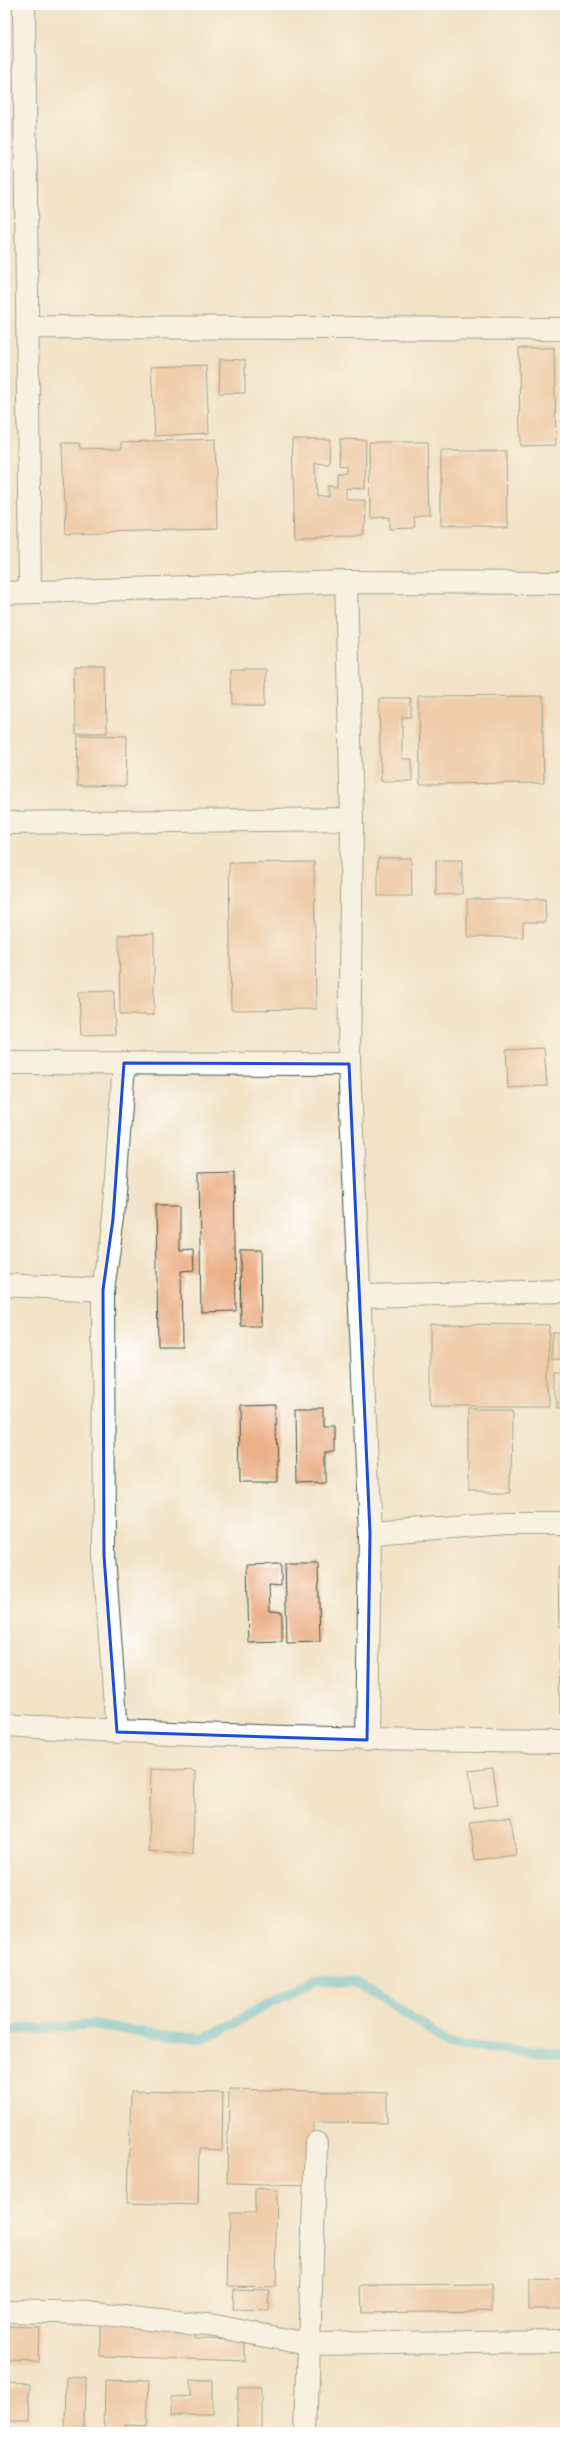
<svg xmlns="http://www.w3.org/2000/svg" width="570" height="2437" font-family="Vollkorn,serif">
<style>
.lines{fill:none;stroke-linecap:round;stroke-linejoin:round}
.stream{stroke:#58c0d5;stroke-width:10}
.building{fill:#ebb088}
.minor-casing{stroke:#3f564a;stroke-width:24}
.minor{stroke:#fff;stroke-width:22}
.marked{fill:none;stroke:#1d4ed8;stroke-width:3;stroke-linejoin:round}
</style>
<rect width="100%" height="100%" fill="#fff"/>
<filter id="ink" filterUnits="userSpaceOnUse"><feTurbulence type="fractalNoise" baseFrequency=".025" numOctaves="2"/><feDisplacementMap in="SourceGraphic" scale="8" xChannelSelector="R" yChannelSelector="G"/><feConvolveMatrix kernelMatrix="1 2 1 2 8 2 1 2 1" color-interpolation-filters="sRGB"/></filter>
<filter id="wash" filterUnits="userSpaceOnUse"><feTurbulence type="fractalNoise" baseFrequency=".012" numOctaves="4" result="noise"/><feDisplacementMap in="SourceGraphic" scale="16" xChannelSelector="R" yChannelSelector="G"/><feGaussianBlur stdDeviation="0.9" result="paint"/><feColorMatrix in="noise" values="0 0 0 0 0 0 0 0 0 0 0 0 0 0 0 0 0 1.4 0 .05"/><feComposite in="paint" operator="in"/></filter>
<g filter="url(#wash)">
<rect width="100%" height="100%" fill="#f2e3c7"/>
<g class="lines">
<path class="stream" d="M5,2030L95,2025L204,2039L315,1979L355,1982L421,2024L447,2045L565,2054"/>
</g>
<g id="blocks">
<path class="building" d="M519,348H554L556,445L520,446Z
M220,359L245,360V393H219Z
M206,365L209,433L155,436L151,367Z
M215,439L217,529L65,533L62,443H79L80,449L122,448V442Z
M292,439H330L329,464L315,463L316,497L327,496V485L337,486V473H346V466L339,465L340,439L366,440L365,489L346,488V500H365L364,536L295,537Z
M369,442H428L430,518H414L415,528L389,529V518L370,519Z
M441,451H506L507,526H441Z
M74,667H106L107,733H75Z
M230,670H266V705H231Z
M542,696L544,783L420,784L419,697Z
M379,699H411V717H402V759H412V781H381Z
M78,735L127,736L126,786L77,785Z
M378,858H411L412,896H378Z
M436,860H462V894L436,895Z
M314,862L316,1009L231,1010L229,863Z
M467,899H545L546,922H523V937H467Z
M154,934V1015H120L119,935Z
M114,991L115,1034L81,1035L79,992Z
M544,1048L547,1086L508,1088L506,1050Z
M234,1172L236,1311L201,1312L199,1173Z
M156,1205H180V1251L193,1250L194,1270L181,1271L182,1346H158Z
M240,1250H260L261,1326H241Z
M430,1324L549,1325V1407H430Z
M552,1333H565V1359H552Z
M556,1373H565V1408H556Z
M276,1405L277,1482H240L239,1406Z
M296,1408H324V1426H334V1452H325V1483L297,1484Z
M468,1410H512L511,1491H468Z
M285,1563H318L320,1642L287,1643Z
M281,1564V1586L269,1585L270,1611L282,1612V1642L249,1643L247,1565Z
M558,1567H565V1626H559Z
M559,1645H565V1714H560Z
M493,1768L498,1805L474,1808L469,1771Z
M151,1769L195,1771L193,1854L149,1852Z
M511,1817L516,1855L475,1860L470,1822Z
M229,2089L387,2093V2123L313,2122L312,2185L227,2183Z
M131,2091L223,2093L222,2150L199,2149L198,2205L128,2203Z
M255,2188L277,2190L275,2287L228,2286L230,2213H255Z
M528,2278L565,2279V2309H528Z
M492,2285V2311L362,2313L361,2286Z
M234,2289L270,2290L269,2311L233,2310Z
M100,2324L195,2326V2339L245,2340V2361L100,2356Z
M5,2326L40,2327L39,2362L5,2361Z
M66,2377L86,2378L85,2432H65Z
M105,2380L148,2381L146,2426L126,2425V2432H104Z
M191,2380H212V2415H172V2397L191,2396Z
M5,2383L30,2384L29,2421H5Z
M238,2387H261V2432H238Z"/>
</g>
</g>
<g filter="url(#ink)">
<use href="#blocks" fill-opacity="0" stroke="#3f564a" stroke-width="1"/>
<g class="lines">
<defs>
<path id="minor" d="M24,5L30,592
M27,327L565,329
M346,582L352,819L349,1064L370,1533L367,1740
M5,593L346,582L565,583
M5,823L352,819
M5,1063L349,1064
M5,1285L103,1290L113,1219L124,1063
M103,1290L104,1556L117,1732
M360,1296L565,1291
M370,1533L507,1523H565
M5,1725C192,1736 378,1740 565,1742
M5,2311L95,2313L215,2326L308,2344L565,2341
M306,2432L316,2143"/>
</defs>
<use href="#minor" class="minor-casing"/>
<use href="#minor" class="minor"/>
</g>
</g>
<path d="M0 0H570V2437H0ZM124,1063L349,1064L370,1533L367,1740L117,1732L104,1556L103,1290L113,1219Z" fill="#f2e3c7" fill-opacity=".55" fill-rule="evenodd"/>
<path class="marked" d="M124,1063L349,1064L370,1533L367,1740L117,1732L104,1556L103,1290L113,1219Z"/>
<rect width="570" height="2437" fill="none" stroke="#fff" stroke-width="20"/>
</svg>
